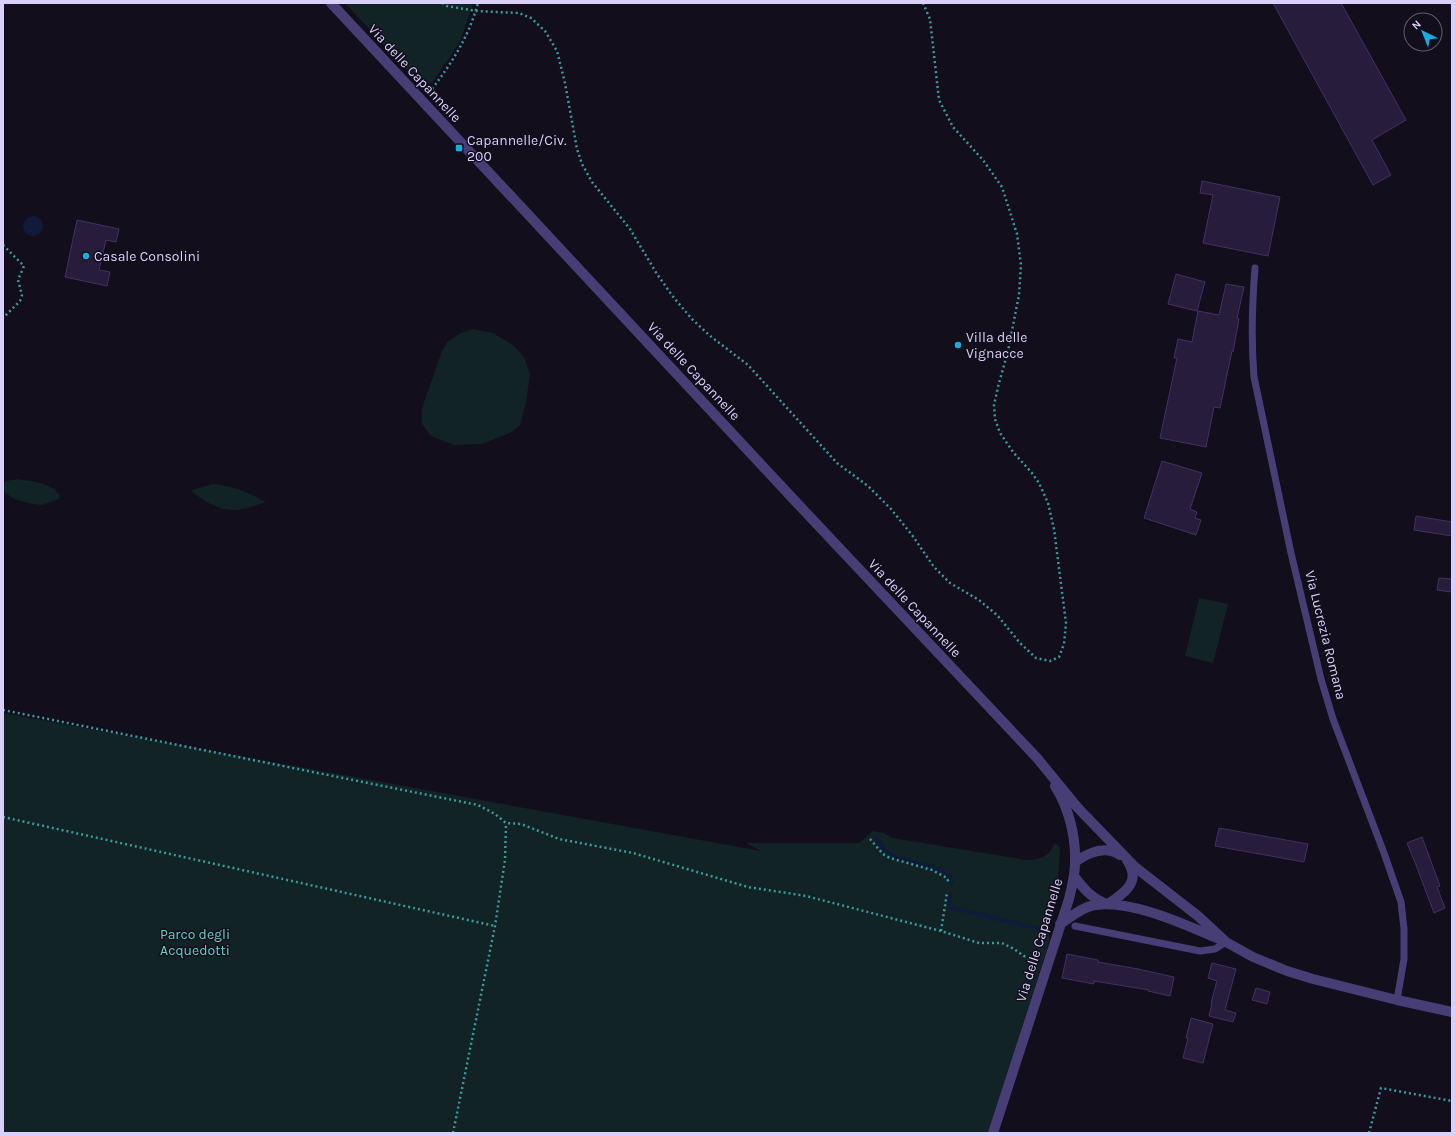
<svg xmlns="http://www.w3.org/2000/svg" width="1455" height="1136" font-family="Karla,sans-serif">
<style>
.green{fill:#122325}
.water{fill:#101a39}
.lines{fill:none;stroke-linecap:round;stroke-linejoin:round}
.stream{stroke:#101a39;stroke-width:4}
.building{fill:#271c3b;stroke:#423164}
.path{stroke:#3b99a1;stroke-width:2.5;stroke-dasharray:2 3;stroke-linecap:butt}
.service{stroke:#483e76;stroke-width:7}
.minor{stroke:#483e76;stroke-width:10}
.tertiary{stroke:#483e76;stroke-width:10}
.poi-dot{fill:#1aacda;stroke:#120e1c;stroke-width:1.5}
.labels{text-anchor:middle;stroke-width:3;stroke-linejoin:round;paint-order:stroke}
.street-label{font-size:14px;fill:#d9cff9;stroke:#120e1c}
.poi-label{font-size:14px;fill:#d9cff9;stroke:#120e1c;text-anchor:start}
.park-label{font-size:14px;fill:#64d0c4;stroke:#120e1c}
</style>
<rect width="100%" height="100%" fill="#120e1c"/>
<path class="green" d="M345,3H473L460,42L432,83L418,84L400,62Z
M472,329L493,333L513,345L524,357L530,374L526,403L520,425L512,432L482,444L454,445L431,436L422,424V408L442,351L447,342L459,334Z
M18,479C33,482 51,482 60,496L59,499L42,505L32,504L14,499L3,491V485L6,481Z
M213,484C234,486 247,492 266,502C258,504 250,508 242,509C223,513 204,503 191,490Z
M1199,598L1228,604L1213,663L1185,656Z
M3,713L761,851L746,843H859L873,831L884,833L892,838L1027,860C1042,859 1048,857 1055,843L1060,847L1058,886L1050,920L1046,921L1050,939L988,1133H3Z"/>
<path class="water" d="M23 226a10 10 0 1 1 20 0a10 10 0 1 1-20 0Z"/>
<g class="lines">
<path class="stream" d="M876,838L886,852L895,857L938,869L950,876L952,883
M950,894L948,904L950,907L1040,929"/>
</g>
<path class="building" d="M1273,3H1341L1406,120L1372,140L1391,175L1373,185Z
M1202,181L1280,197L1268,256L1203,243L1213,195L1200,193Z
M77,220L119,229L116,242L106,240L99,270L110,272L107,286L65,277Z
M1176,274L1205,282L1197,311L1168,304Z
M1226,284L1244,287L1237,318L1239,319L1233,352L1232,351L1220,408L1214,407L1206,447L1160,438L1177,358H1174L1178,339L1192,342L1198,311L1219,315Z
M1162,461L1202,473L1190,509L1197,512L1195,518L1201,520L1196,535L1144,518Z
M1416,516L1452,522V536L1414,530Z
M1439,578L1452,579V592L1437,590Z
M1219,828L1308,844L1304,862L1215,846Z
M1422,837L1440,886L1437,887L1445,908L1434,913L1416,865L1407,843Z
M1067,954L1098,960V962L1138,969L1174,977L1170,996L1148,991L1149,990L1094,981V984L1062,978Z
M1212,963L1236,969L1225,1010L1236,1013L1233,1022L1209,1016L1212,1003H1211L1217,981L1208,978Z
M1256,988L1270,992L1267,1004L1252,1000Z
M1191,1018L1213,1024L1203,1063L1183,1058L1188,1038H1186Z"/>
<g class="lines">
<path class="path" d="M442,3L447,6L476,11L519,13L531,18L545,31L557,51L565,83L577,149L582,164L592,182L630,229L657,274L674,298L692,319L709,335L748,365L837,463L868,486L891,509L912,535L934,567L950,583L979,600L997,615L1020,643L1036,658L1050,661L1059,657L1064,644L1066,623L1054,529L1048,503L1039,483L1032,473L1013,452L1000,433L995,419L994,405L999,383L1008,351L1019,295L1021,265L1017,234L1002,187L983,160L953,127L939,100L930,19L923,3
M429,93C451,64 468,39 478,3
M3,245L24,266L18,280L22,295L20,301L3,318
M3,710L478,805L495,814L506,823L521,824L559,839L633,853L748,887L806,896L941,931L979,943H1002L1014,949L1037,965
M3,817L495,926
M870,839L883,854L890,858L932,870L947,878L949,883
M941,931L947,893
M453,1133L495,926L505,860L506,823
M1369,1133L1381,1088L1452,1101"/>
<path class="service" d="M1255,268C1252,305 1251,341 1254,377L1291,553L1321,679L1333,719L1384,853L1401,902L1404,929V959L1397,1000
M1075,926L1200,951L1215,949L1226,942"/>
<path class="minor" d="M1108,904C1125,893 1142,881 1127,860"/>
<path class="tertiary" d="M331,3L796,502L1037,758L1078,808L1135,867L1198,916L1226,942L1253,957L1287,971L1313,979L1397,1000L1452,1012
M1075,862C1089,852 1105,845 1120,855
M1074,876C1083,888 1092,899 1107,904
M1060,924C1071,917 1082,907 1095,905C1131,899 1186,925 1219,939
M993,1133L1069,899C1072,887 1075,875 1075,863C1076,837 1069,808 1055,786"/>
</g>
<g class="poi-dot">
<rect x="455" y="144" width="8" height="8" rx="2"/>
<circle cx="86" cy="256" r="4"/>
<circle cx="958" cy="345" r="4"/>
</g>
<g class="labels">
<g class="street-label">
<text transform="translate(415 73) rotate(47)" y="5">Via delle Capannelle</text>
<text transform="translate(694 371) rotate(47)" y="5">Via delle Capannelle</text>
<text transform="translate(915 608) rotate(47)" y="5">Via delle Capannelle</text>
<text transform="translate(1326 635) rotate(76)" y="5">Via Lucrezia Romana</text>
<text transform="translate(1039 940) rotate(-73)" y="5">Via delle Capannelle</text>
</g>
<g class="poi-label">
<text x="467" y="145">Capannelle/Civ.<tspan x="467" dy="16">200</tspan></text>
<text x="94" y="261">Casale Consolini</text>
<text x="966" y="342">Villa delle<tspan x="966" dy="16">Vignacce</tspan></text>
</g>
<g class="park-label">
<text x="195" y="939">Parco degli<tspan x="195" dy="16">Acquedotti</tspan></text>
</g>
</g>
<rect width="1455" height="1136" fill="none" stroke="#d9cff9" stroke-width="8"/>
<g transform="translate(1423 32) rotate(317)"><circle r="19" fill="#120e1c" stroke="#625b74"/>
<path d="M0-3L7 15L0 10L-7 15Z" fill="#1aacda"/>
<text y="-6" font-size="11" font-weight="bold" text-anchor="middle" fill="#d9cff9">N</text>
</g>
</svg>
